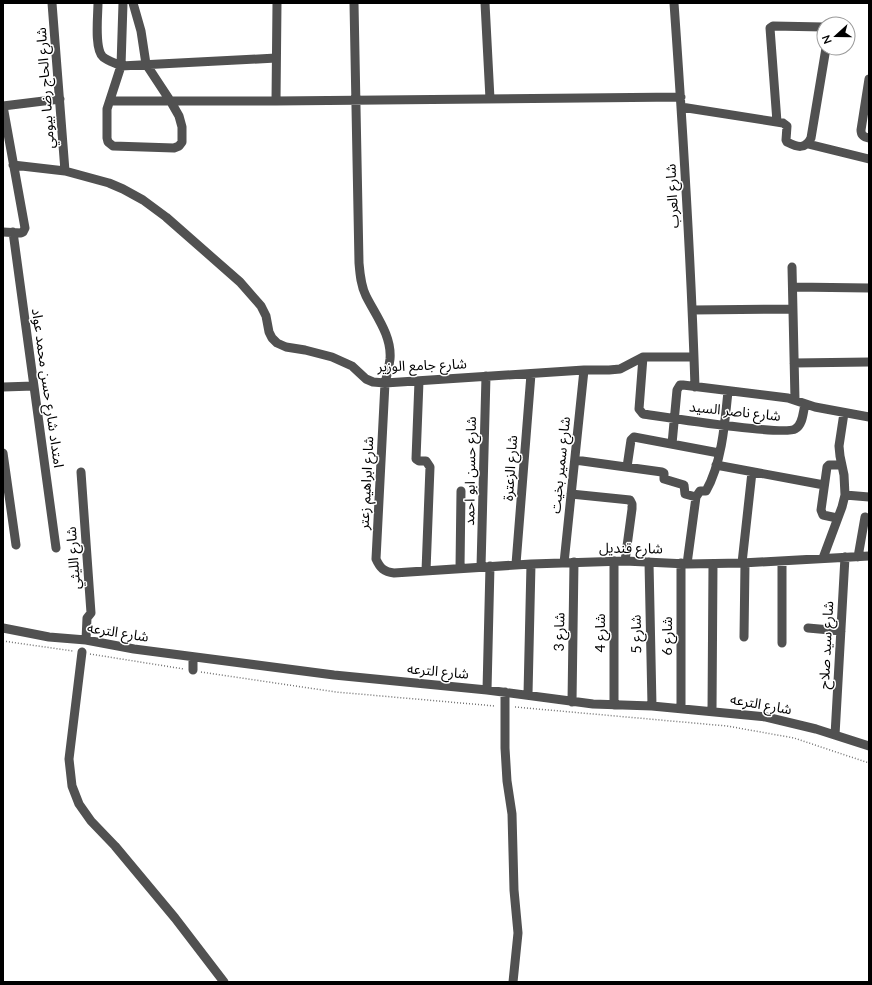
<svg xmlns="http://www.w3.org/2000/svg" width="872" height="985" font-family="Lato,'Noto Sans Arabic',sans-serif">
<style>
.lines{fill:none;stroke-linecap:round;stroke-linejoin:round}
.path{stroke:#737373;stroke-width:1.5;stroke-dasharray:1 2;stroke-linecap:butt}
.minor{stroke:#515151;stroke-width:9}
.labels{text-anchor:middle;stroke-width:3;stroke-linejoin:round;paint-order:stroke}
.street-label{font-size:14px;fill:#000;stroke:#fff}
</style>
<rect width="100%" height="100%" fill="#fff"/>
<g class="lines">
<path class="path" d="M3,641L73,651
M90,654L184,669
M201,672L336,692L495,706
M515,707L727,726L794,738L869,763"/>
<path class="minor" d="M52,3L65,171
M98,3C98,15 94,49 103,57C108,61 115,63 121,66L276,58
M123,3L121,66L107,109V138L108,142L113,146L174,148L179,146L182,142V127L179,116L171,102L146,64L141,31L133,3
M354,3L359,263C360,275 361,286 366,296C376,316 392,336 390,359C389,367 387,375 385,383L376,559C380,568 384,572 394,573L531,564L625,561L687,564L742,563L869,556
M485,3L490,99
M674,3C683,131 691,259 695,387
M869,79L861,130C861,135 863,137 869,138
M110,101H276L681,97
M276,101L277,3
M3,106L25,228L23,232L21,233L3,232
M3,106L60,99
M681,107L783,123L787,126L786,140L787,142C797,147 805,150 811,138L826,48
M777,122L770,28L773,26L824,27
M808,144L869,159
M13,165L65,171L109,183L123,189L143,200L166,217L240,282L261,306L266,316L269,332L272,338L277,343L286,347L305,350L332,357L352,366L366,379L373,382L385,383L584,370H609L620,369L643,357H694
M13,232L56,548
M792,267L795,400
M793,287L869,288
M693,310L793,309
M643,357L639,409L643,414C664,417 784,436 795,429C803,425 803,412 805,404
M794,363L869,362
M419,381L416,459L419,461H426L430,467L426,571
M3,387L34,386
M672,444L677,390L680,385H683L788,398L815,407L869,417
M3,453L16,545
M575,460L662,472L664,473V479L684,485L685,494L696,497L700,491H706C722,463 725,422 728,391
M716,465L824,485
M627,467L631,440L634,437L719,453
M81,472L91,613L87,618L86,640
M571,494L630,500L632,504V509L625,561
M845,495L869,497
M837,518L823,515L821,510L827,467L829,465H842
M858,557L865,517
M823,558L842,507L845,495L844,475L840,456L839,446L844,413
M649,562L652,706
M564,563L584,370
M681,563V708
M742,563L752,472
M516,564L531,374
M687,564L696,497
M481,567L486,376
M460,568L461,491
M3,628L49,637L86,640L134,649L334,675L487,690L593,704L652,706L766,717L816,729L869,746
M808,628L841,631
M744,637L745,563
M782,643V561
M82,652L69,759L72,786L79,804L91,821L115,846L175,918L224,982
M193,670V657
M487,690L490,566
M505,692V748L507,781L512,814L514,890L518,933L513,982
M528,694L531,564
M572,702L574,562
M614,705V561
M712,711L713,564
M835,735L845,557"/>
</g>
<g class="labels">
<g class="street-label">
<text transform="translate(45 88) rotate(-94)" y="5">شارع الحاج رضا بيومي</text>
<text transform="translate(672 196) rotate(-93)" y="5">شارع العرب</text>
<text transform="translate(422 365) rotate(-2)" y="5">شارع جامع الوزير</text>
<text transform="translate(48 388) rotate(82)" y="5">امتداد شارع حسن محمد عواد</text>
<text transform="translate(735 411) rotate(6)" y="5">شارع ناصر السيد</text>
<text transform="translate(560 465) rotate(-84)" y="5">شارع سمير بخيت</text>
<text transform="translate(510 468) rotate(-86)" y="5">شارع الزعترة</text>
<text transform="translate(470 471) rotate(-89)" y="5">شارع حسن ابو احمد</text>
<text transform="translate(366 483) rotate(-87)" y="5">شارع ابراهيم زعتر</text>
<text transform="translate(631 548) rotate(1)" y="5">شارع قنديل</text>
<text transform="translate(73 558) rotate(-94)" y="5">شارع الليثي</text>
<text transform="translate(118 632) rotate(9)" y="5">شارع الترعه</text>
<text transform="translate(559 632) rotate(-89)" y="5">شارع 3</text>
<text transform="translate(600 633) rotate(-90)" y="5">شارع 4</text>
<text transform="translate(636 634) rotate(-91)" y="5">شارع 5</text>
<text transform="translate(667 636) rotate(-90)" y="5">شارع 6</text>
<text transform="translate(826 645) rotate(-87)" y="5">شارع سيد صلاح</text>
<text transform="translate(438 671) rotate(5)" y="5">شارع الترعه</text>
<text transform="translate(761 704) rotate(10)" y="5">شارع الترعه</text>
</g>
</g>
<rect width="872" height="985" fill="none" stroke="#000000" stroke-width="8"/>
<g transform="translate(836 36) rotate(249)"><circle r="19" fill="#ffffff" stroke="#999999"/>
<path d="M0-3L7 15L0 10L-7 15Z" fill="#000000"/>
<text y="-6" font-size="11" font-weight="bold" text-anchor="middle" fill="#000000">N</text>
</g>
</svg>
